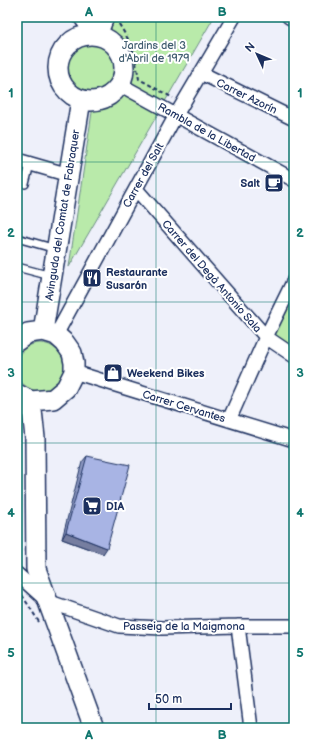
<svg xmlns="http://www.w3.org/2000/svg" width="311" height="745" font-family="'Balsamiq Sans',sans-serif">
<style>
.green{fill:#b9eaaa;stroke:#6a8c84}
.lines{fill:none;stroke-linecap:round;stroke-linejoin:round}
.lane-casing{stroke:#1b2f5e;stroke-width:10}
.street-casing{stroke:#1b2f5e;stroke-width:16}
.secondary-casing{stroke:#1b2f5e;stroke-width:22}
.path{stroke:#1b2f5e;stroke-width:2;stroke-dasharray:4 3;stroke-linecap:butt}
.lane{stroke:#fff;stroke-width:7}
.street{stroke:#fff;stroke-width:13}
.secondary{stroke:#fff;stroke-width:19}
.wall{fill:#909bc4;stroke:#1b2f5e}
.shaded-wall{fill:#767ea0;stroke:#1b2f5e}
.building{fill:#a8b4e4;stroke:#1b2f5e}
.grid{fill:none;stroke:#0f766e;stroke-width:1;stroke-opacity:0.55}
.labels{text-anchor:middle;stroke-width:4;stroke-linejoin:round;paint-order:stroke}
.park-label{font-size:11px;fill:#425e71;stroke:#fff}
.street-label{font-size:11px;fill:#1b2f5e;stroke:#fff}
.poi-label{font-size:11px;font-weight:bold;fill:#1b2f5e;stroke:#fff;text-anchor:start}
.neatline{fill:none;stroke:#0f766e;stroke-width:1.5}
.grid-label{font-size:13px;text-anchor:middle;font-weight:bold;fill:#0f766e}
</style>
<rect width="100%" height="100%" fill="#eef0fa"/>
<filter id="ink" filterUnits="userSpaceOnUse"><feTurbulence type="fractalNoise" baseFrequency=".025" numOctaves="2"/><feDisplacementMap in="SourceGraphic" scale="8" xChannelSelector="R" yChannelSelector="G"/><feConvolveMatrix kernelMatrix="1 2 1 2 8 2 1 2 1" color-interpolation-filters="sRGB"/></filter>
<g filter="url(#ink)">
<path class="green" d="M115,17H214L69,267L92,112L131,91L111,28Z
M67 67a24 24 0 1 1 48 0a24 24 0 1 1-48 0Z
M294,280V356L266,337Z
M16 367a24 24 0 1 1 48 0a24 24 0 1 1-48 0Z"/>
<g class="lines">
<defs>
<path id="lane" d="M25,184L30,164
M17,238L56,249
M17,267L51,276"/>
<path id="street" d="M80,17L93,35
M289,17L294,20
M201,73L294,119
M119,84L294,180
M17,160L69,175
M136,189L266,337L294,356
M56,335L176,115L234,17
M74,372L294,440
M229,420L266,337L294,280
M17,574L47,601L119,626L162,628L238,626H294
M238,626L251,728"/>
<path id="secondary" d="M97,35L104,17
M58 68a33 33 0 1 1 66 0a33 33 0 1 1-66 0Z
M43,331L81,100
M17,341L28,333L43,331L56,335L65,343L72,353L74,363V372L66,388L53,399L31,401L17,394
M31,401L35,438L36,569L94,728"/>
</defs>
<use href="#lane" class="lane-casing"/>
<use href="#street" class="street-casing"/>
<use href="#secondary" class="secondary-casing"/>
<path class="path" d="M120,17L119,24L131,44L135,57L139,79L173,98
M22,595L39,622"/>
<use href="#lane" class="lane"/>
<use href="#street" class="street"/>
<use href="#secondary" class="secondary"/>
</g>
<path class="wall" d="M87,456L103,554L62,539L82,462Z"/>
<path class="shaded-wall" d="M66,532L107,548L103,554L62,539Z"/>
<path class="building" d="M87,456L130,465L107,548L66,532Z"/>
</g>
<path class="grid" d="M156,17V728M17,162H294M17,302H294M17,443H294M17,583H294"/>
<defs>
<symbol id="cafe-square" viewBox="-11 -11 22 22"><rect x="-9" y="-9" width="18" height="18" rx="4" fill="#1b2f5e" stroke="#fff"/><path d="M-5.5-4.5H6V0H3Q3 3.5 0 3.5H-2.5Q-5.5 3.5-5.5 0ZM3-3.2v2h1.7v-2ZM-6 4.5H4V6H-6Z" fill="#fff"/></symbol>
<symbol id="restaurant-square" viewBox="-11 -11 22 22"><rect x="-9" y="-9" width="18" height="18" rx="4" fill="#1b2f5e" stroke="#fff"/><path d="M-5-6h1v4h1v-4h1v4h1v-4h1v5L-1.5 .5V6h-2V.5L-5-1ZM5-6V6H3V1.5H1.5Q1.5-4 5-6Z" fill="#fff"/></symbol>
<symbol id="shop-square" viewBox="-11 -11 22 22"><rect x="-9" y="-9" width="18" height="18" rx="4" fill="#1b2f5e" stroke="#fff"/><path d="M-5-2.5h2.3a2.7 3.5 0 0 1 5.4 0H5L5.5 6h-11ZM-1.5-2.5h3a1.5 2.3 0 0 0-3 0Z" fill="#fff"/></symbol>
<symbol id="supermarket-square" viewBox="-11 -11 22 22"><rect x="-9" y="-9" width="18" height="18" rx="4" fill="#1b2f5e" stroke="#fff"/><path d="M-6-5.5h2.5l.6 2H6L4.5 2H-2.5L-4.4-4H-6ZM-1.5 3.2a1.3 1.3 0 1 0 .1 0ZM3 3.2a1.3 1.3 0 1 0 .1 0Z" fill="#fff"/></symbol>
</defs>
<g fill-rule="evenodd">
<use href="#cafe-square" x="263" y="172" width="22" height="22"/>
<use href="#restaurant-square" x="81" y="267" width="22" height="22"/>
<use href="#shop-square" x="102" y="362" width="22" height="22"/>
<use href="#supermarket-square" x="81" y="495" width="22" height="22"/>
</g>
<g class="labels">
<g class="park-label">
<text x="154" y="49">Jardins del 3<tspan x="154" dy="13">d'Abril de 1979</tspan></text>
</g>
<g class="street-label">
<text transform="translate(247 96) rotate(26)" y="4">Carrer Azorín</text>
<text transform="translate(207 132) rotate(29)" y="4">Rambla de la Libertad</text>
<text transform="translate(143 175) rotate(-61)" y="4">Carrer del Salt</text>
<text transform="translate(62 215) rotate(-81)" y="4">Avinguda del Comtat de Fabraquer</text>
<text transform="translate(212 276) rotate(49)" y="4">Carrer del Degà Antonio Sala</text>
<text transform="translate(184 406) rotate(17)" y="4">Carrer Cervantes</text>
<text x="184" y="630">Passeig de la Maigmona</text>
</g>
<g class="poi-label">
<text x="260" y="187" text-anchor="end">Salt</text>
<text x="106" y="276">Restaurante<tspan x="106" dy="13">Susarón</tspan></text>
<text x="127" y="377">Weekend Bikes</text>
<text x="106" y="510">DIA</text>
</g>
</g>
<rect width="311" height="745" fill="none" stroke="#fff" stroke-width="44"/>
<g transform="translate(257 54) rotate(314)" stroke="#ffffff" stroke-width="3" paint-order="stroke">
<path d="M0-3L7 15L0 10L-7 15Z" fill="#1b2f5e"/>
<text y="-6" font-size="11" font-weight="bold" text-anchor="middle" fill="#1b2f5e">N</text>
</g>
<path d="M149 703v6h82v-6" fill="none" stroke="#1b2f5e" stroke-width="2"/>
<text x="155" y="703" font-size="12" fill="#1b2f5e" stroke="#ffffff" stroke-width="3" paint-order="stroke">50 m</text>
<rect x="22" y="22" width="267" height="701" class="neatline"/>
<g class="grid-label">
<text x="89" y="16">A</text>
<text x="222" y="16">B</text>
<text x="11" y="97">1</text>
<text x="300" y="97">1</text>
<text x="11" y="237">2</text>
<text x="300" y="237">2</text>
<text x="11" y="377">3</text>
<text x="300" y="377">3</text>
<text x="11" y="517">4</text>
<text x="300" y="517">4</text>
<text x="11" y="657">5</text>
<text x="300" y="657">5</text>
<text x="89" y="739">A</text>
<text x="222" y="739">B</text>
</g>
</svg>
